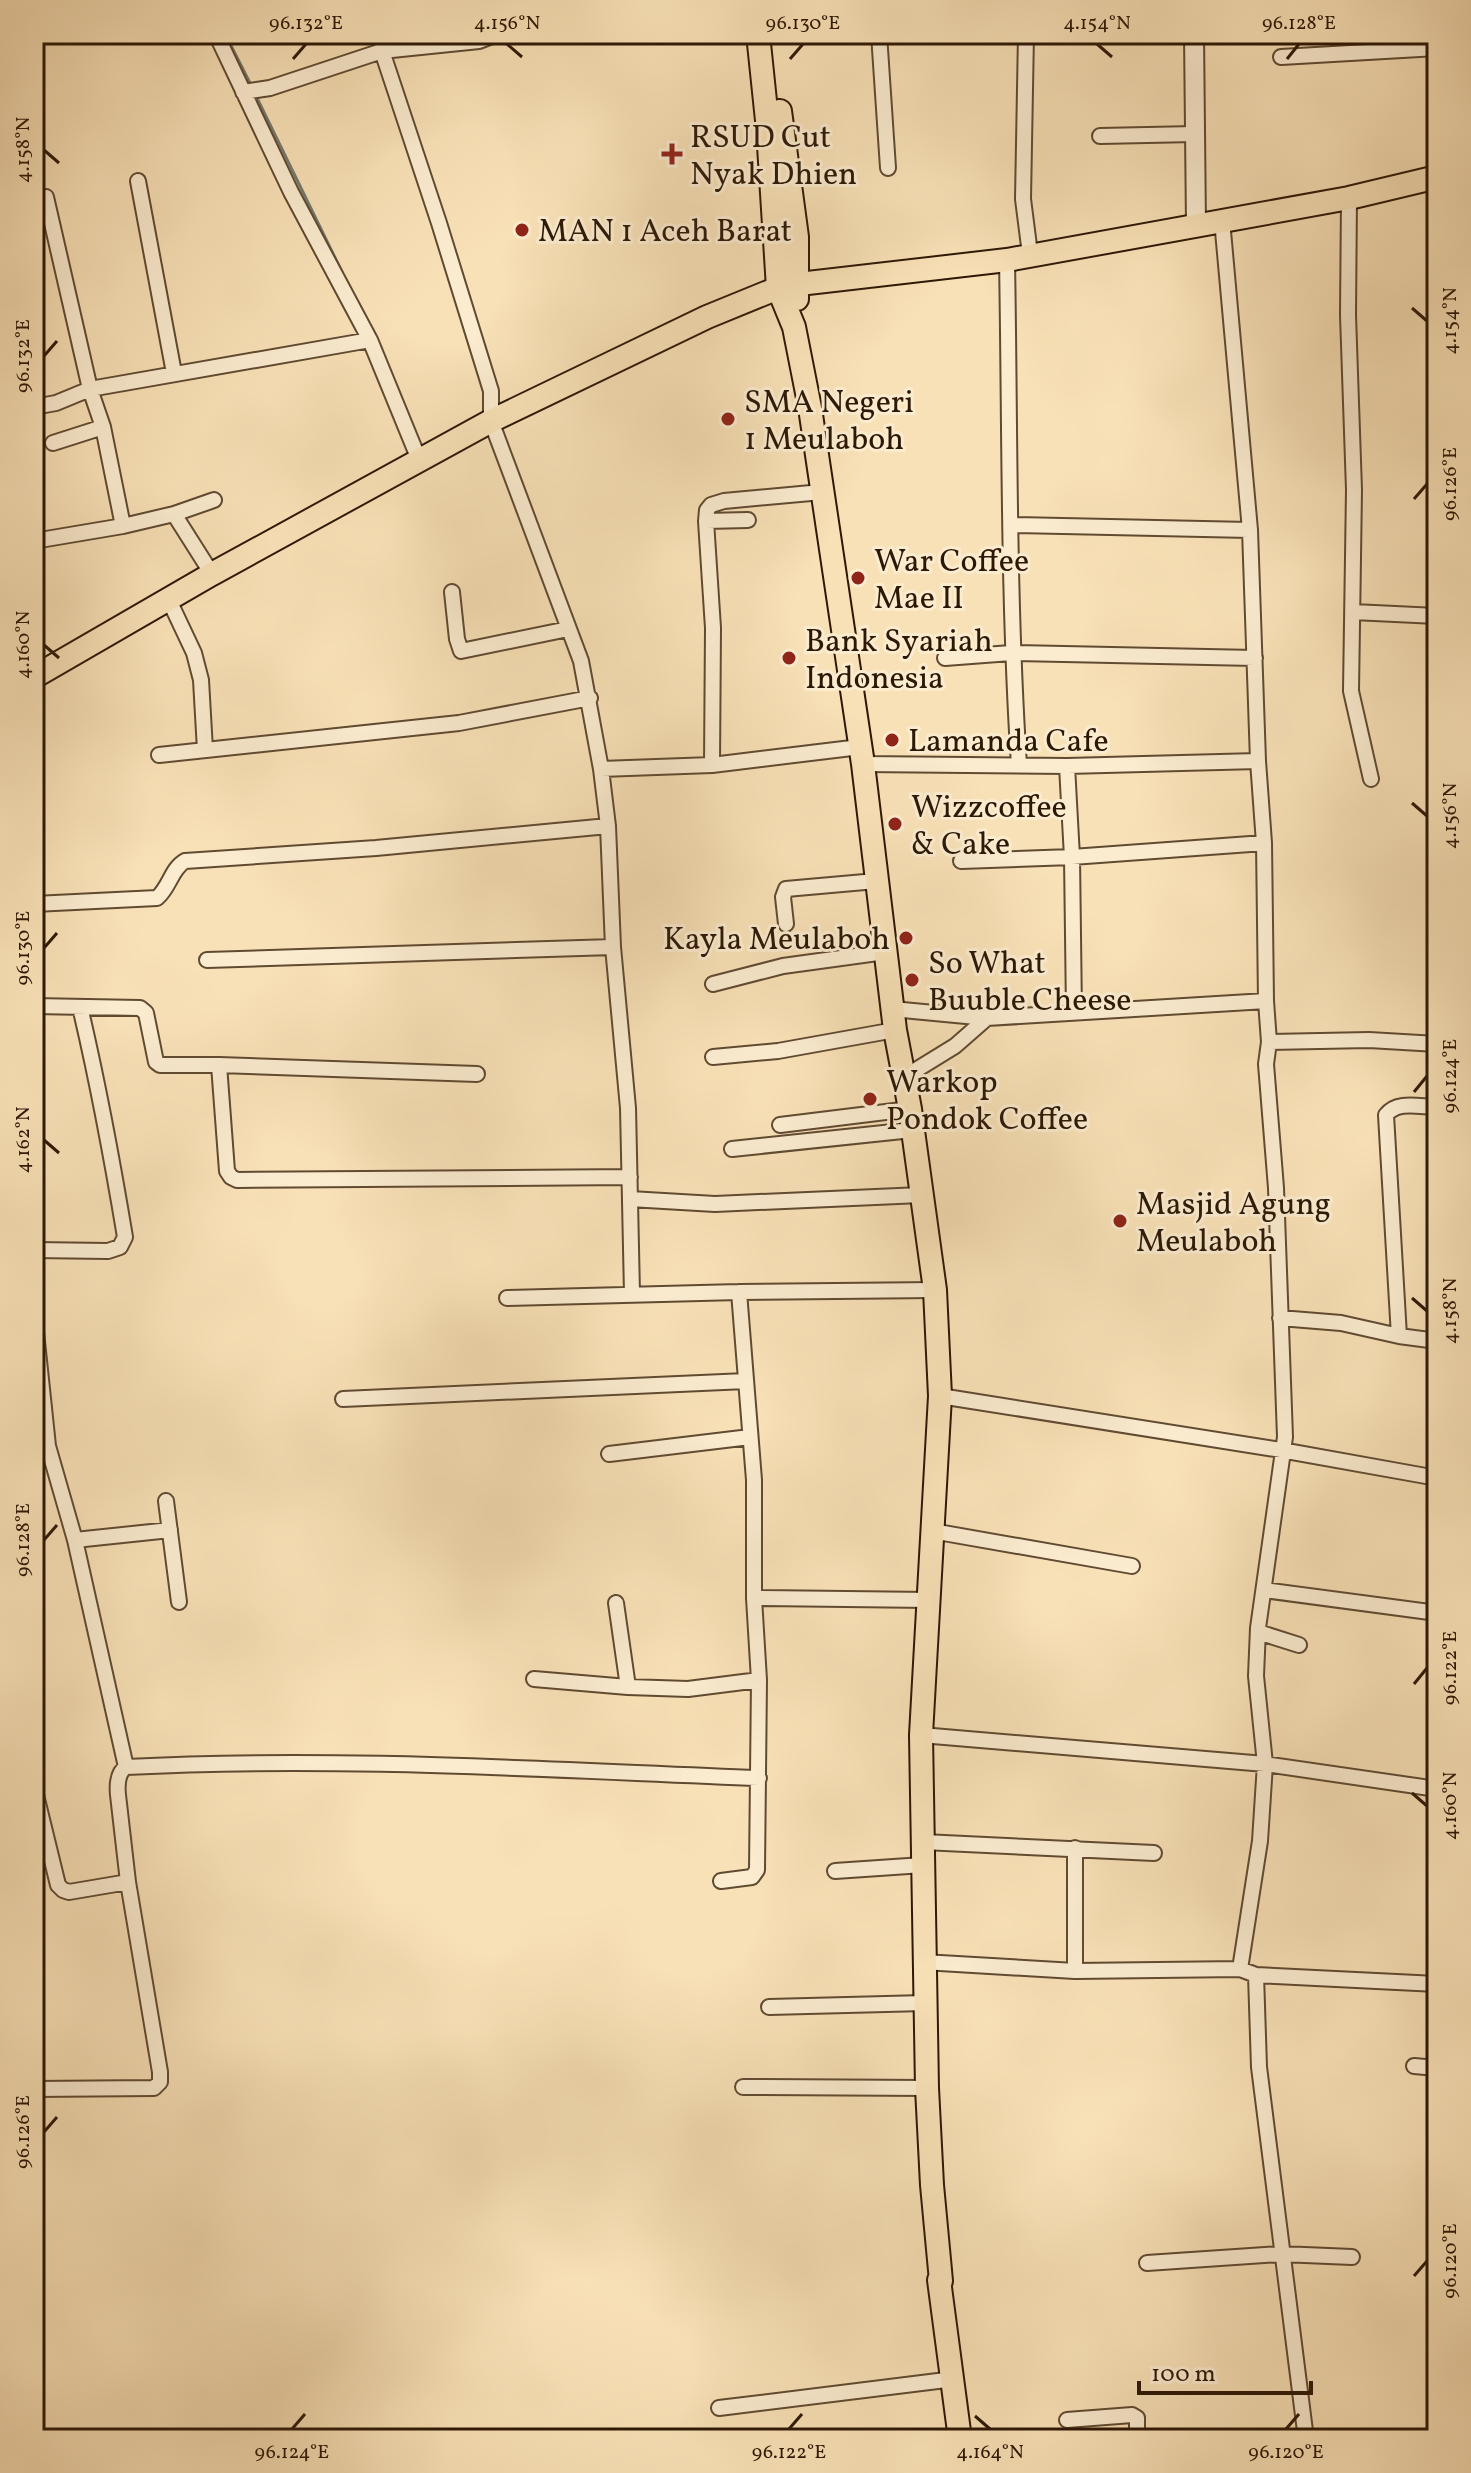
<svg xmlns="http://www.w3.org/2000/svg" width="1471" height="2473" font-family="Vollkorn,serif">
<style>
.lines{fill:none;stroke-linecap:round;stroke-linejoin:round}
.stream{stroke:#747a71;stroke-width:3}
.minor-casing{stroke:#604a32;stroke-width:18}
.tertiary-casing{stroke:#604a32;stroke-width:22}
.primary-casing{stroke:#2d1806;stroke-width:26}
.trunk-casing{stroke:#2d1806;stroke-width:26}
.minor{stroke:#fbecd0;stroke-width:14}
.tertiary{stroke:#fbecd0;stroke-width:18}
.primary{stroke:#f9e1b7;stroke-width:22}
.trunk{stroke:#f9e1b7;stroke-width:22}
.ticks{fill:none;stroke:#2d1806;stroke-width:3}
.poi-dot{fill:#8f2418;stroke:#fbecd0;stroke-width:3}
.labels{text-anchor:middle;stroke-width:6;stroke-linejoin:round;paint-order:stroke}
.poi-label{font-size:32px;fill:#2d1806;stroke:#fbecd0;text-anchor:start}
.neatline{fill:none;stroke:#2d1806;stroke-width:3}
.ticks-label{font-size:20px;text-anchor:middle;fill:#2d1806}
</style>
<rect width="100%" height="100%" fill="#f9e1b7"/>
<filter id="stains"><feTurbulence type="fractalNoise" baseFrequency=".0025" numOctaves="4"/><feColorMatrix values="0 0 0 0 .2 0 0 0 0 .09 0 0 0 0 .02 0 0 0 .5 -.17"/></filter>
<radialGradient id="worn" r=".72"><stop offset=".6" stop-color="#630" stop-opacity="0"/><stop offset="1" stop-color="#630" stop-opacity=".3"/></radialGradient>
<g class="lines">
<path class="stream" d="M225,34L251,85
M256,96L342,272"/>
<defs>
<path id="minor" d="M216,34L291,192L370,340L420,462
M383,34L382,51L439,223L491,391V421L581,661L601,769L608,826L613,947L628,1108L632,1294
M879,34L888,168
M1026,34L1023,199L1030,254
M1281,57L1437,48
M243,92L270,88L382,51L479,41L497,34
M1100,136L1195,134
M1436,177L1437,160
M138,181L174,373
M1349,198L1348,315L1354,490L1351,691L1371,779
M1222,220L1250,530L1258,761L1264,843L1266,1001L1269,1042L1266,1064L1276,1188L1285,1437L1258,1628L1256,1676L1265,1764L1260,1841L1240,1969
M1007,260C1010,428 1008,597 1019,765
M34,407L56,403L90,389L370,340
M53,443L103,427
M706,521L748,520
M1012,525L1250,530
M123,526L174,514
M34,541L123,526L103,427L90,389L46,197
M212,574L174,514L214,500
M452,592L457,639L461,651L568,629
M169,600L194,653L201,680L205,750
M1353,612L1437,616
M945,658L1011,653L1255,658
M159,755L459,723L590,698
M863,764L1067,766L1258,761
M712,765L713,628L706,521L707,510L711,505L724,501L822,492
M1067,766L1072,857L1074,1013
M601,769L712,765L860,747
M961,861L1072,857L1264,843
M34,904L157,898C170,887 171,869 185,861L376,848L608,826
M786,924L783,897L786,889L876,881
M207,960L613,947
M713,984L783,966L885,952
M34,1006L140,1008L146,1013L156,1062L160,1065H219L227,1171L231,1177L237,1180L630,1177
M892,1009L987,1018L1266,1001
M1269,1042L1369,1040L1437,1044
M713,1057L778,1051L895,1030
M219,1065L477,1074
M903,1078L955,1046L987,1018
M780,1125L910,1109
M732,1149L912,1130
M630,1199L715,1204L921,1195
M34,1250L108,1251L120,1247L125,1237C112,1159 98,1083 80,1007
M507,1298L739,1292L935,1290
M34,1313L48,1446L75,1540L126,1767
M1280,1318L1341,1323L1399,1336L1437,1341
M1399,1336L1386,1115C1397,1100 1420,1107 1437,1107
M940,1396L1281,1450L1437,1478
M343,1399L746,1381
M609,1454L750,1437
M166,1501L179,1602
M932,1531L1132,1566
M75,1540L170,1530
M1264,1590L1437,1613
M754,1598L930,1600
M616,1603L628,1687
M1258,1632L1299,1645
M534,1679L628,1687L688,1689L759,1680
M921,1735L1265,1764L1437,1789
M36,1795L58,1885L63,1890L69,1892L128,1882
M923,1842L1154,1853
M1075,1848V1971
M835,1871L923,1865
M721,1881L752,1877L757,1870L759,1680L754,1598V1480L739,1292
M923,1962L1075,1971L1240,1969L1256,1975L1437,1984
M1256,1975L1259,2067L1306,2439
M769,2007L925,2003
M1414,2066L1437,2068
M743,2087L927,2088
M34,2089L154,2088L160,2082V2072L128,1882L118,1795C117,1785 117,1773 126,1767C336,1756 548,1770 759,1778
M1147,2263L1281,2254L1352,2257
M719,2408L954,2379
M1067,2420L1132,2415L1137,2418V2439"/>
<path id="tertiary" d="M1194,34L1196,226"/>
<path id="primary" d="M34,677L212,574L491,421L707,317L778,288L796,284"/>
<path id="trunk" d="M758,34L768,130L778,288L794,327L810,408L863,764L895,1030L910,1109L935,1290L940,1396L921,1735L927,2088L932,2185L941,2281L939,2280L960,2439
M780,111L797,237V299
M799,284L1007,260L1349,198L1437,177"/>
</defs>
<use href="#minor" class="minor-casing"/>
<use href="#tertiary" class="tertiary-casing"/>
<use href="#primary" class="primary-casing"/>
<use href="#trunk" class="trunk-casing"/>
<use href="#minor" class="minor"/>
<use href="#tertiary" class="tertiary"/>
<use href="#primary" class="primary"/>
<use href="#trunk" class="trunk"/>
</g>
<path class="ticks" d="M507,44L522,57M1097,44L1112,57M293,59L306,44M790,59L803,44M1287,59L1299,44M44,150L59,163M1412,308L1427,321M44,356L57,341M1414,499L1427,484M44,645L59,658M1412,803L1427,816M44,948L57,933M1414,1092L1427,1076M44,1140L59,1153M1412,1298L1427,1311M44,1540L57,1525M1414,1684L1427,1668M1412,1793L1427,1806M44,2132L57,2117M1414,2276L1427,2261M975,2416L990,2429M292,2429L305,2414M789,2429L802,2414M1286,2429L1299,2414"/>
<g class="poi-dot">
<path d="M668 142h8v8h8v8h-8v8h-8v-8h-8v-8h8z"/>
<circle cx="522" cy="230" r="8"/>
<circle cx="728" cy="419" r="8"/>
<circle cx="858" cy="578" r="8"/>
<circle cx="789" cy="658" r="8"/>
<circle cx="892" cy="740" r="8"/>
<circle cx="895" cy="824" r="8"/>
<circle cx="906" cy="938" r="8"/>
<circle cx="912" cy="980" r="8"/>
<circle cx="870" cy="1099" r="8"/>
<circle cx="1120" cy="1221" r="8"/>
</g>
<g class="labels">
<g class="poi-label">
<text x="690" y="147">RSUD Cut<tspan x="690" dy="37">Nyak Dhien</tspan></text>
<text x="538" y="241">MAN 1 Aceh Barat</text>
<text x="744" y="412">SMA Negeri<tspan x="744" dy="37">1 Meulaboh</tspan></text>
<text x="874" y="571">War Coffee<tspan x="874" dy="37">Mae II</tspan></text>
<text x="805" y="651">Bank Syariah<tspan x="805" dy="37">Indonesia</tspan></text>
<text x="908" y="751">Lamanda Cafe</text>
<text x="911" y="817">Wizzcoffee<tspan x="911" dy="37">&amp; Cake</tspan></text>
<text x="890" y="949" text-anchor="end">Kayla Meulaboh</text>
<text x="928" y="973">So What<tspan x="928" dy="37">Buuble Cheese</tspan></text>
<text x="886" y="1092">Warkop<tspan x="886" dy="37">Pondok Coffee</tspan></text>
<text x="1136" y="1214">Masjid Agung<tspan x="1136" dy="37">Meulaboh</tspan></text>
</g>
</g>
<rect width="1471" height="2473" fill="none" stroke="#f9e1b7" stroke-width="88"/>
<path d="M1139 2381v12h172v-12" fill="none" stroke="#2d1806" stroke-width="4"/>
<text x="1151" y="2381" font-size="24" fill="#2d1806" stroke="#fbecd0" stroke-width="6" paint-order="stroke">100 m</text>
<rect x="44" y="44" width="1383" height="2385" class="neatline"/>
<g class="ticks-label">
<text x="306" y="29">96.132°E</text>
<text x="507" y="29">4.156°N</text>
<text x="803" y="29">96.130°E</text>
<text x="1097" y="29">4.154°N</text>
<text x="1299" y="29">96.128°E</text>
<text transform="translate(22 150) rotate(-90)" y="7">4.158°N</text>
<text transform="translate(1449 321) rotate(-90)" y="7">4.154°N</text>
<text transform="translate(22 356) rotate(-90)" y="7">96.132°E</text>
<text transform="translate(1449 484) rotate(-90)" y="7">96.126°E</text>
<text transform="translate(22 645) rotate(-90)" y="7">4.160°N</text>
<text transform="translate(1449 816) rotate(-90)" y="7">4.156°N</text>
<text transform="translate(22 948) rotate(-90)" y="7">96.130°E</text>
<text transform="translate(1449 1076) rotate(-90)" y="7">96.124°E</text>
<text transform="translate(22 1140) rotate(-90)" y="7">4.162°N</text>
<text transform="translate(1449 1311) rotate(-90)" y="7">4.158°N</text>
<text transform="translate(22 1540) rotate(-90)" y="7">96.128°E</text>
<text transform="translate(1449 1668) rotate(-90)" y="7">96.122°E</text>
<text transform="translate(1449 1806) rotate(-90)" y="7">4.160°N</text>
<text transform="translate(22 2132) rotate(-90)" y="7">96.126°E</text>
<text transform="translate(1449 2261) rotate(-90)" y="7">96.120°E</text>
<text x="292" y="2458">96.124°E</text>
<text x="789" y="2458">96.122°E</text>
<text x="990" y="2458">4.164°N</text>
<text x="1286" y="2458">96.120°E</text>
</g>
<rect width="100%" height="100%" filter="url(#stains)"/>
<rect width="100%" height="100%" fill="url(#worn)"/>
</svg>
